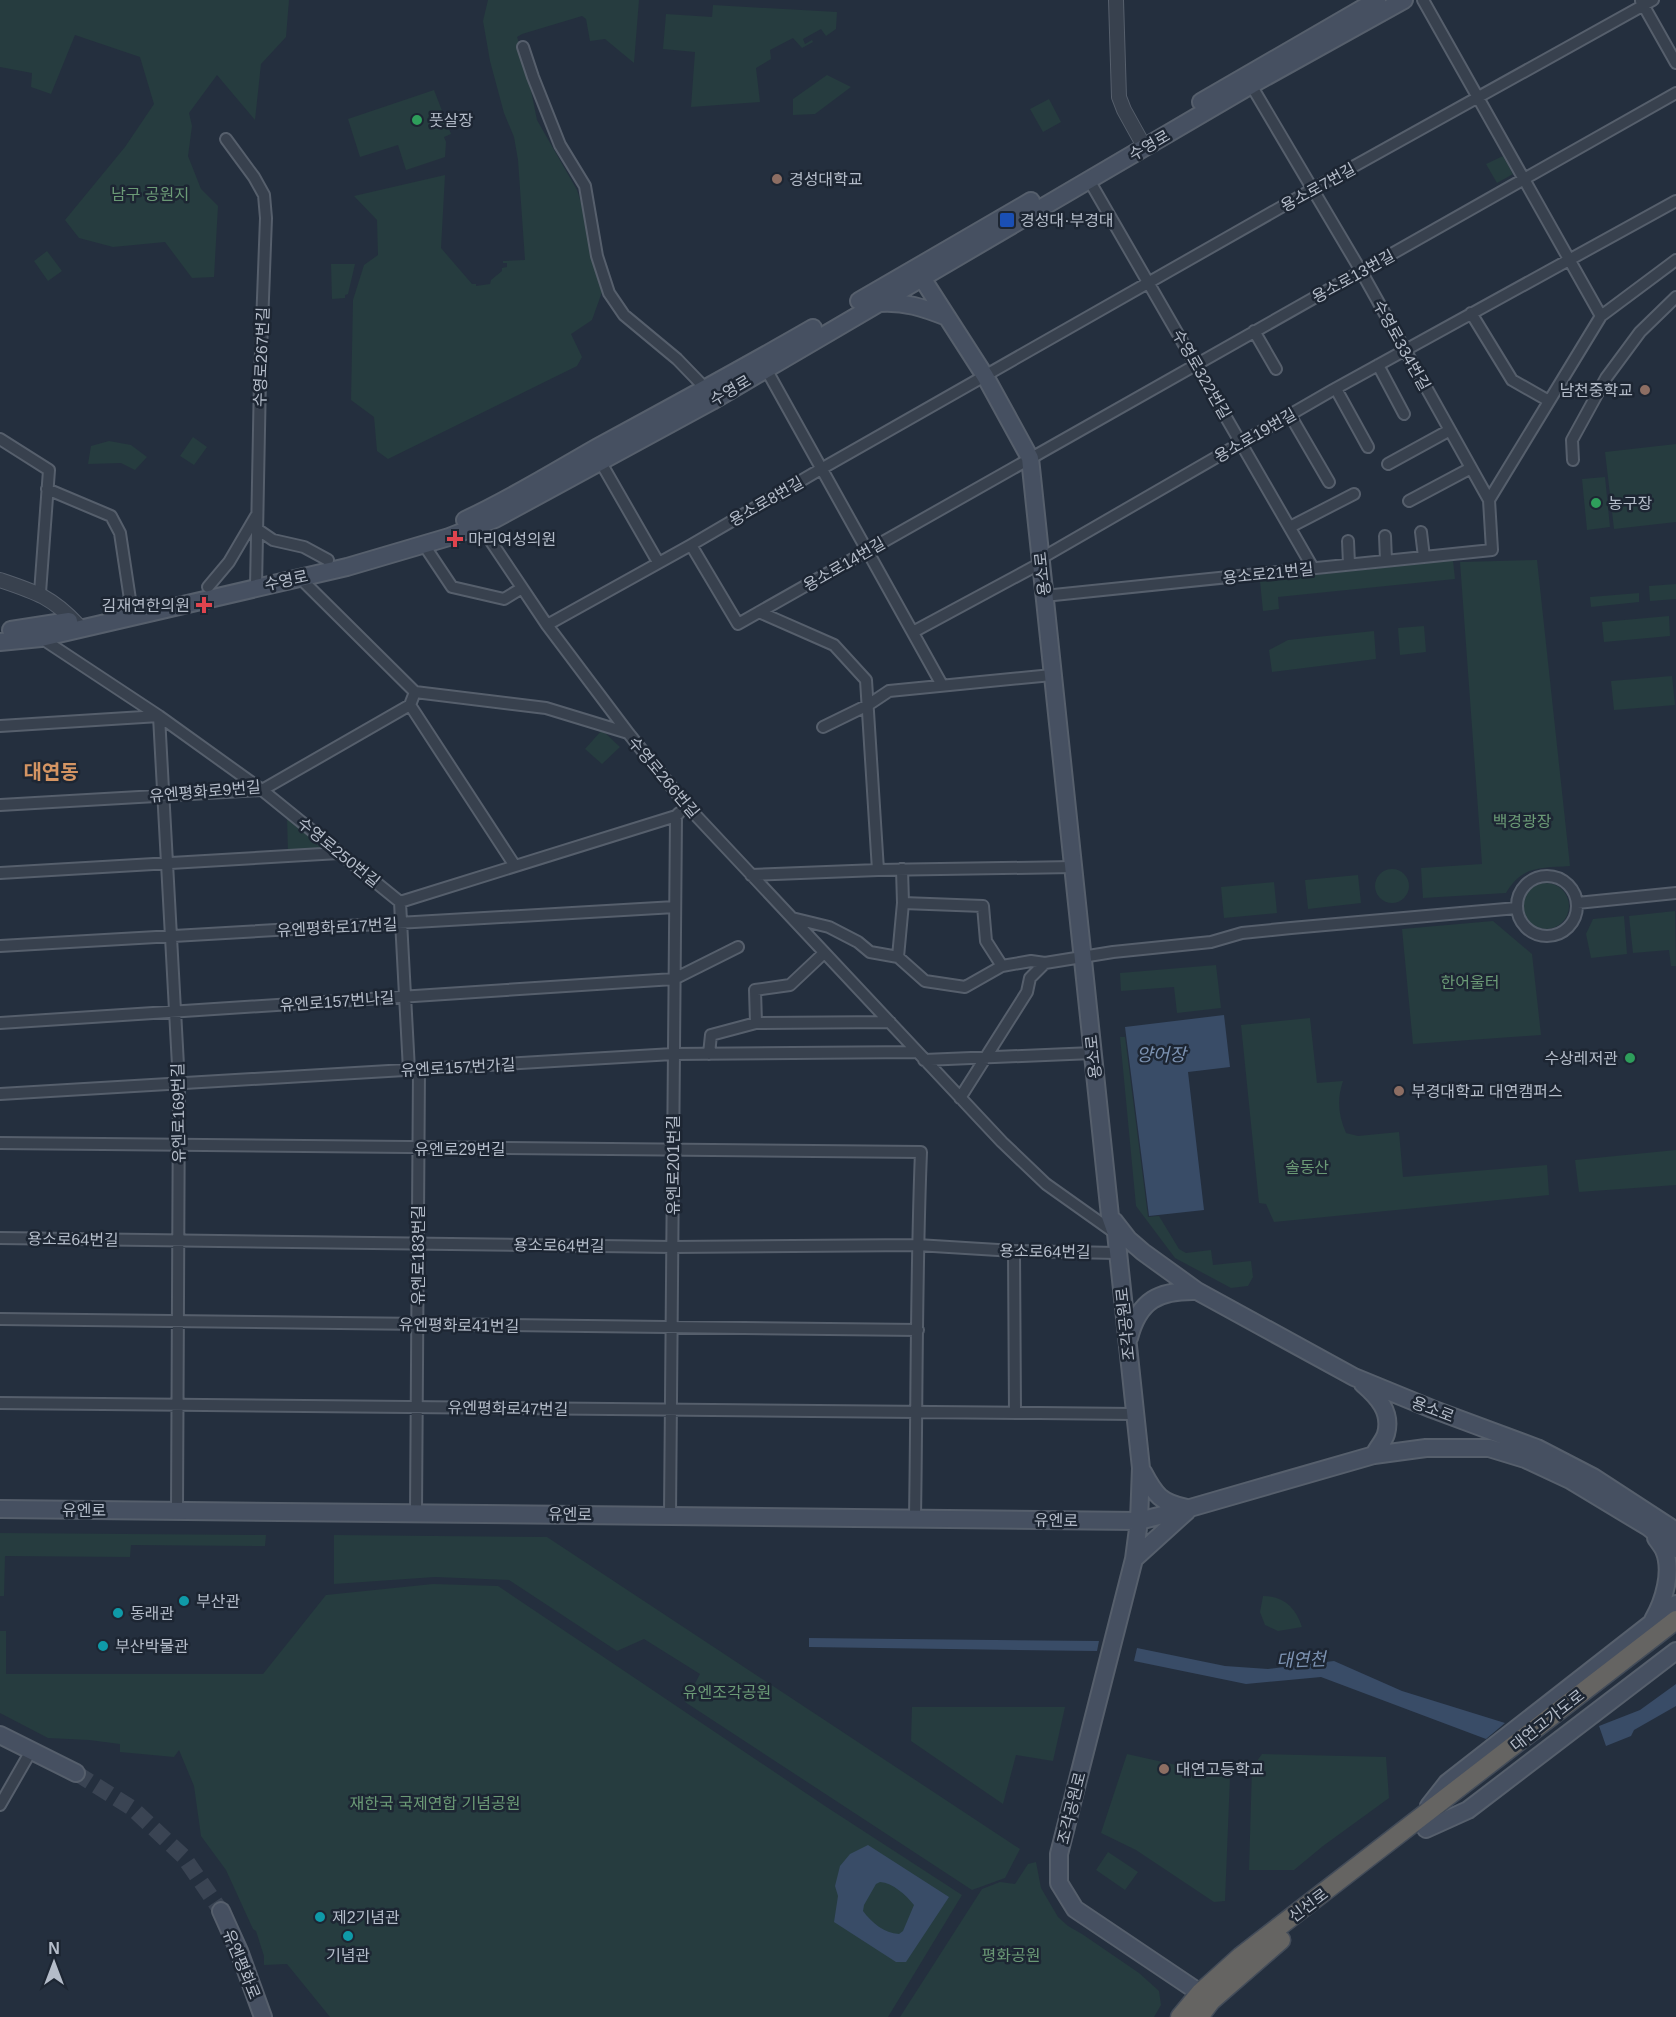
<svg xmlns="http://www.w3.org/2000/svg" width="1676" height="2017" font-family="Helvetica,'Noto Sans KR',sans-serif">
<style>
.green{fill:#263c3f}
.water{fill:#394c67;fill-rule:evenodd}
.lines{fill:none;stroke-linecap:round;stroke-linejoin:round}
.secondary-tunnel{stroke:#3a4453;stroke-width:16;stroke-dasharray:16 8;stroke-linecap:butt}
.minor-casing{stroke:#565f6c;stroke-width:14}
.tertiary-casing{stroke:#565f6c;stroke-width:16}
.secondary-casing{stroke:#565f6c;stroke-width:20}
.trunk-casing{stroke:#434c59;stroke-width:21}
.minor{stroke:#38414e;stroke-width:10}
.tertiary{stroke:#38414e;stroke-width:14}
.secondary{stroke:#465061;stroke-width:16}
.trunk{stroke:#656462;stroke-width:18}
.leisure-dot{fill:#2e9e5b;stroke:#1d2633;stroke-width:2}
.education-dot{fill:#8d6e63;stroke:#1d2633;stroke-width:2}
.transit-dot{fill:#1a4fb4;stroke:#1d2633;stroke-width:2}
.health-dot{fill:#e0444e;stroke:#1d2633;stroke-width:2}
.culture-dot{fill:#0f9aa8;stroke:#1d2633;stroke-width:2}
.labels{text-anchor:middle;stroke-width:5;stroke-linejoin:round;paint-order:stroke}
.poi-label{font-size:16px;fill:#b4bcc9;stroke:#1d2633;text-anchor:start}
.street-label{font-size:16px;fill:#b4bcc9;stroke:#1d2633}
.park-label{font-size:16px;fill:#6b9a76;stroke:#1d2633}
.water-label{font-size:18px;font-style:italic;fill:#7c92b1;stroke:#1d2633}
.quarter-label{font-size:20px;font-weight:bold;fill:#d59563;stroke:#1d2633}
</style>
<rect width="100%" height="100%" fill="#242f3e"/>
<path class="green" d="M0,0H289L286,37L261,64L255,120L217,75L189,113L192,126L188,156L201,189L218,206L214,277L192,278L165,242L113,247L79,238L65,220L125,147L154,104L140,57L75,35L51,94L31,87L32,73L0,67Z
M488,0H639L634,63L605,39L590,41L586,19L582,16L522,34L517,37L525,61L537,120L577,190L589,228L596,274L602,292L592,320L571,334L582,357L577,366L388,459L377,451L374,417L351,400L353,300L364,265L378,255L377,220L354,196L445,175L441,248L472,284H476V286L490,284L491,280L502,271V268L507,267V263H503V261L525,260L518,160L514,137L504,113L490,61L483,21Z
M713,5L837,12L836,29L826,36L821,29L803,39L805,44L812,40L813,42L802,48L793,38L770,50L771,59L756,68L760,102L691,107L695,52L663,49L666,14L712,17Z
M827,75L851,87L815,114L793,115V99Z
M434,90L451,134L444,137L446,142L445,157L406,170L398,145L360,157L348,119Z
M1049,99L1061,122L1043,132L1030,109Z
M1503,156L1513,174L1497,183L1486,164Z
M47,251L62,271L48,281L34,261Z
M331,264H355L348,294L345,295V298L332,299Z
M193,437L207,447L194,465L180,456Z
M109,441L131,445L147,457L135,470L121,463L88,464L91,446Z
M1676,444V522L1614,529L1605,452Z
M1605,477L1610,527L1587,530L1582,479Z
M1453,560L1455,579L1278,597L1279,609L1263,611L1260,581Z
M1537,560L1570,866C1542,868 1522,865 1506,893L1423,898L1421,868L1482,864L1460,562Z
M1676,584V599L1650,601L1649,586Z
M1639,593V602L1591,607L1590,597Z
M1669,616L1670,636L1604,642L1602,622Z
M1424,626L1426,652L1400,655L1398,628Z
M1374,631L1376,659L1272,672L1269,650L1288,640Z
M1672,676L1675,705L1614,710L1611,681Z
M602,730L620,747L602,764L585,749Z
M287,817L328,850L288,852Z
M1375 886a17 17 0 1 1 34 0a17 17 0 1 1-34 0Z
M1358,875L1361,903L1308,909L1305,880Z
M1274,882L1277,913L1224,918L1221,887Z
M1523 906a23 23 0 1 1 46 0a23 23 0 1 1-46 0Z
M1675,911L1676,966H1671L1669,950L1633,953L1629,916Z
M1624,916L1627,954L1591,958L1586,934L1593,919Z
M1493,921L1532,954L1541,1035L1413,1044L1402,929Z
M1216,965L1221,1008L1177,1013L1174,987L1121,991L1120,973Z
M1310,1018L1317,1083L1343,1081C1337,1099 1338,1115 1346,1133L1358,1136L1399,1132L1403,1177L1547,1165L1549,1195L1274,1222L1266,1204L1259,1203L1241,1025Z
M1120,1037H1125L1148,1217L1159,1216L1179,1249L1186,1253L1211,1250L1213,1265L1251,1261L1253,1277L1248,1286L1231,1288L1175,1258L1136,1206Z
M1676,1150V1185L1579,1192L1575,1160Z
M0,1533L266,1535L265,1546L131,1545L130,1557L5,1556L4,1596H0Z
M334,1535L547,1537L1020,1849L1005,1878L972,1890L685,1702L700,1674L644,1639L617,1651L509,1580L435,1577L334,1584Z
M433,1584L498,1586L825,1806L962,1895L888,2017H330L287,1964L264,1965V1956L256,1931L253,1929L226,1870L201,1836L194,1786L179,1750L174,1757L120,1752V1744L89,1740L48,1738L0,1713V1631H6V1674H263L326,1595Z
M1263,1596C1284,1596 1296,1608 1302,1627L1278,1631L1265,1625L1260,1612Z
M912,1707H1065L1053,1761L1016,1755L1003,1804L911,1741Z
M1127,1754L1230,1777L1225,1901L1214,1902L1136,1850L1101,1833Z
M1262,1754L1386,1757L1389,1798L1323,1846L1294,1870H1249L1252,1768Z
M1108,1852L1138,1872L1125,1890L1096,1870Z
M1036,1862L1041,1888L1058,1917L1068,1926L1082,1934L1139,1973L1159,1991L1161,2005L1154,2017H900L982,1889L1000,1882L1015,1884L1028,1864Z"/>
<path class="water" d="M1224,1015L1230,1067L1188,1072L1204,1210L1149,1216L1125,1027Z
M809,1638L1099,1641L1097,1651L809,1647Z
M1137,1648L1225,1666L1268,1669L1334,1661L1402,1691L1505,1723L1486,1739L1321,1677L1246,1684L1134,1661Z
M1676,1684V1706L1634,1730L1631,1736L1606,1746L1599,1726L1640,1710Z
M868,1845L949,1897L906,1962H896L834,1922L838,1896L835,1886L840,1866L850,1854ZM880,1882C893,1883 906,1895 914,1905L903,1931L899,1934C884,1933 872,1923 863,1911L864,1905L876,1884Z"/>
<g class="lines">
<path class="secondary-tunnel" d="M76,1773L132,1808L183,1856L221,1911"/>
<defs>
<path id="minor" d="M1423,0L1601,316
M1641,1L1676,63
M523,47L533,77L560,145L585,186L597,256L609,293L624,315L677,359L706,389
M226,139L254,177L264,195L266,218L260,378L256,587
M1089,180L1313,568
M1471,313L1512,380L1549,401
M1254,331L1276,369
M1378,365L1404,414
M766,369L942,685
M1336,389L1368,447
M1290,415L1329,482
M0,439L49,470L40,593
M1573,460L1572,440L1606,378L1640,332L1676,297
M600,461L658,562
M1388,464L1450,430
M47,489L111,516L120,533L131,606
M1489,500L1601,316L1676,260
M1409,501L1471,468
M480,525L547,625L629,734L687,806L1002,1142L1046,1184L1115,1233
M1290,527L1354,494
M257,529L273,540L304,547L328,560
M1421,532L1424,557
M1385,536L1386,560
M1348,541L1349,564
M424,545L452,587L504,599L522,588
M691,545L738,624L1676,93
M1040,559L1331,391L1676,201
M300,578L415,692L546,708L628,733
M208,587L229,562L256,516
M1044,596L1492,550L1489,500L1361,271L1251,85
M759,612L834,645L866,680L878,870
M547,625L691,545L821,469L1313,189L1653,0
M913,632L1041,563
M41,638L159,716L262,790L400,902
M410,705L515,866
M0,726L159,716L179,1084L177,1511
M823,727L868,705L889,691L1052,675
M0,805L262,790L410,705L415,692
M0,873L339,853
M751,875L878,870L1073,867
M1517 906a30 30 0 1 1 60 0a30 30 0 1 1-60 0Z
M400,902L676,816L679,813
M400,902L409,1070
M903,903L983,906L986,941L1002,966
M1577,903L1676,893
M792,918L829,927L858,942L870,952L898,957L925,981L965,987L1002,966L1031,961L1045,963L1113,952L1211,942L1242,933L1291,928L1517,908
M0,946L675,907
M898,957L903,903L902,869
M0,1023L674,979L738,947
M756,1023L755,990L790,985L824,953
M709,1054L711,1035L756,1023L890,1022
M924,1060L1093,1053
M0,1094L673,1054L917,1052
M960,1098L1027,992L1030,978L1045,963
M0,1143L921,1152C916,1274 917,1395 915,1517
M0,1238L672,1247L917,1245L1014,1251L1118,1253
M1014,1251L1015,1413
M0,1319L918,1330
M0,1403L1134,1414
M416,1513L419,1069
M670,1515L676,816
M0,1805L31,1751"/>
<path id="tertiary" d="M1116,0L1119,97L1124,110L1145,148
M0,580C36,592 52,597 78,625"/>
<path id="secondary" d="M1201,102L1377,0
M922,278L985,376L1030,458L1110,1216L1116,1233L1141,1468L1139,1521L1134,1559L1059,1854V1883L1075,1909L1200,1993
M859,301L1031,201
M879,303C904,301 924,308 947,317
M465,520C511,499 554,472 598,447C670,408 742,369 813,328
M11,630L69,621
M0,642L41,638L347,567L449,537L495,519L712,401L1251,85L1404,0
M1114,1221L1128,1239L1143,1252L1197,1291L1354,1377L1432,1409L1537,1448L1593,1477L1676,1531
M1129,1338C1139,1300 1159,1290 1197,1291
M1363,1384C1378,1397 1392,1412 1386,1434C1384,1441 1377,1448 1374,1455
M1143,1472C1155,1495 1161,1503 1187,1508
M0,1509L1139,1521L1190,1508L1374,1455L1426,1448H1489L1525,1459L1570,1480L1648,1527L1676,1549
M1134,1559L1187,1511
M1653,1620C1664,1601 1673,1571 1664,1550C1662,1546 1658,1541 1656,1538
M0,1735L76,1773
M1429,1806L1447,1783L1676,1604
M1426,1829L1468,1810L1676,1651
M221,1911L239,1951L263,2017"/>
<path id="trunk" d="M1180,2017L1200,1993L1241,1956L1676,1620
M1199,2017L1211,2001L1281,1940"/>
</defs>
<use href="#minor" class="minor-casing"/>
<use href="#tertiary" class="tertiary-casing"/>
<use href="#secondary" class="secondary-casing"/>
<use href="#trunk" class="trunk-casing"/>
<use href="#minor" class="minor"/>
<use href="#tertiary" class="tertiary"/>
<use href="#secondary" class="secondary"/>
<use href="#trunk" class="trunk"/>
</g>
<g class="leisure-dot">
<circle cx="417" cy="120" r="6"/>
<circle cx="1596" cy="503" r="6"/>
<circle cx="1630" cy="1058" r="6"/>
</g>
<g class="education-dot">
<circle cx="777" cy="179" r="6"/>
<circle cx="1645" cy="390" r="6"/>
<circle cx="1399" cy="1091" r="6"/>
<circle cx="1164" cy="1769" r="6"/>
</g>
<rect class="transit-dot" x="999" y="212" width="16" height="16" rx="3"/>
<g class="health-dot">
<path d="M452 530h6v6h6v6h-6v6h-6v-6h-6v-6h6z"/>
<path d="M201 596h6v6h6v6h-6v6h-6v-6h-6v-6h6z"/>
</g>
<g class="culture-dot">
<circle cx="184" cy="1601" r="6"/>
<circle cx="118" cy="1613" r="6"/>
<circle cx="103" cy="1646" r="6"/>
<circle cx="320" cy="1917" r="6"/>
<circle cx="348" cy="1936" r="6"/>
</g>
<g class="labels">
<g class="poi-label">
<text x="429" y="126">풋살장</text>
<text x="789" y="185">경성대학교</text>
<text x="1020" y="226">경성대·부경대</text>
<text x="1633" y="396" text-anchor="end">남천중학교</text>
<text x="1608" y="509">농구장</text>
<text x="468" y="545">마리여성의원</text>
<text x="190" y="611" text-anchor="end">김재연한의원</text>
<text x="1618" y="1064" text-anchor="end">수상레저관</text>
<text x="1411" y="1097">부경대학교 대연캠퍼스</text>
<text x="196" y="1607">부산관</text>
<text x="130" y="1619">동래관</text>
<text x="115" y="1652">부산박물관</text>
<text x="1176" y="1775">대연고등학교</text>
<text x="332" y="1923">제2기념관</text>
<text x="348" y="1961" text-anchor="middle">기념관</text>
</g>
<g class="street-label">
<text transform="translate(1149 145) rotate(-30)" y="6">수영로</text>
<text transform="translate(1318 187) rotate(-29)" y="6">용소로7번길</text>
<text transform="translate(1353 276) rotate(-29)" y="6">용소로13번길</text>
<text transform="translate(1402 345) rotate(61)" y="6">수영로334번길</text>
<text transform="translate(261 357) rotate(-88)" y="6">수영로267번길</text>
<text transform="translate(1202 374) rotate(60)" y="6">수영로322번길</text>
<text transform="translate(730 390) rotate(-30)" y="6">수영로</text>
<text transform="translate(1255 435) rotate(-30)" y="6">용소로19번길</text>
<text transform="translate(766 501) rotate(-30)" y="6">용소로8번길</text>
<text transform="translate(844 564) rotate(-30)" y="6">용소로14번길</text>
<text transform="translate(1268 573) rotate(-6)" y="6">용소로21번길</text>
<text transform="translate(1042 574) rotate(-96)" y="6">용소로</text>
<text transform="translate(286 580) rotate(-12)" y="6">수영로</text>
<text transform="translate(664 777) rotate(50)" y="6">수영로266번길</text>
<text transform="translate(205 791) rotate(-5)" y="6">유엔평화로9번길</text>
<text transform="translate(339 852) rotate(39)" y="6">수영로250번길</text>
<text transform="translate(337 927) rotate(-3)" y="6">유엔평화로17번길</text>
<text transform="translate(337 1001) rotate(-4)" y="6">유엔로157번나길</text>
<text transform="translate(1093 1057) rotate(-96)" y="6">용소로</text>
<text transform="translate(458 1067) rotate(-3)" y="6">유엔로157번가길</text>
<text transform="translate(178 1113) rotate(-91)" y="6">유엔로169번길</text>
<text x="460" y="1155">유엔로29번길</text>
<text transform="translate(673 1165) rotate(-90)" y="6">유엔로201번길</text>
<text transform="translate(73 1239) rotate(1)" y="6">용소로64번길</text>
<text transform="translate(559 1245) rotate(1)" y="6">용소로64번길</text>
<text transform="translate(1045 1251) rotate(1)" y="6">용소로64번길</text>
<text transform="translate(418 1255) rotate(-90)" y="6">유엔로183번길</text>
<text transform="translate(1125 1324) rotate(-96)" y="6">조각공원로</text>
<text transform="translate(459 1325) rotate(1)" y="6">유엔평화로41번길</text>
<text transform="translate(508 1408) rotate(1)" y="6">유엔평화로47번길</text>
<text transform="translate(1433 1409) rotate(21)" y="6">용소로</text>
<text x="84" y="1516">유엔로</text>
<text transform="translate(570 1514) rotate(1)" y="6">유엔로</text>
<text transform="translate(1056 1520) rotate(1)" y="6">유엔로</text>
<text transform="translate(1547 1720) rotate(-38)" y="6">대연고가도로</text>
<text transform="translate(1071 1808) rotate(-76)" y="6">조각공원로</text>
<text transform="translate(1308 1905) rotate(-37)" y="6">신선로</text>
<text transform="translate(242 1964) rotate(68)" y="6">유엔평화로</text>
</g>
<g class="park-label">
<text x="150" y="200">남구 공원지</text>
<text x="1522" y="827">백경광장</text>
<text x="1470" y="988">한어울터</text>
<text x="1307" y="1173">솔동산</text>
<text x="727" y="1698">유엔조각공원</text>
<text x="435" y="1809">재한국 국제연합 기념공원</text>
<text x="1011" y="1961">평화공원</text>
</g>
<g class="water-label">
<text x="1161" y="1061">양어장</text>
<text transform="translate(1301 1660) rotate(-2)" y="6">대연천</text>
</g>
<g class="quarter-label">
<text x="51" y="779">대연동</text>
</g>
</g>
<g transform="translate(54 1963)" stroke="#1d2633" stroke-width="4.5" paint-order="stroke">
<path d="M0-4.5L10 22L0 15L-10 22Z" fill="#b4bcc9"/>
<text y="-9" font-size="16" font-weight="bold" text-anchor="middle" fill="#b4bcc9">N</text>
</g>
</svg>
